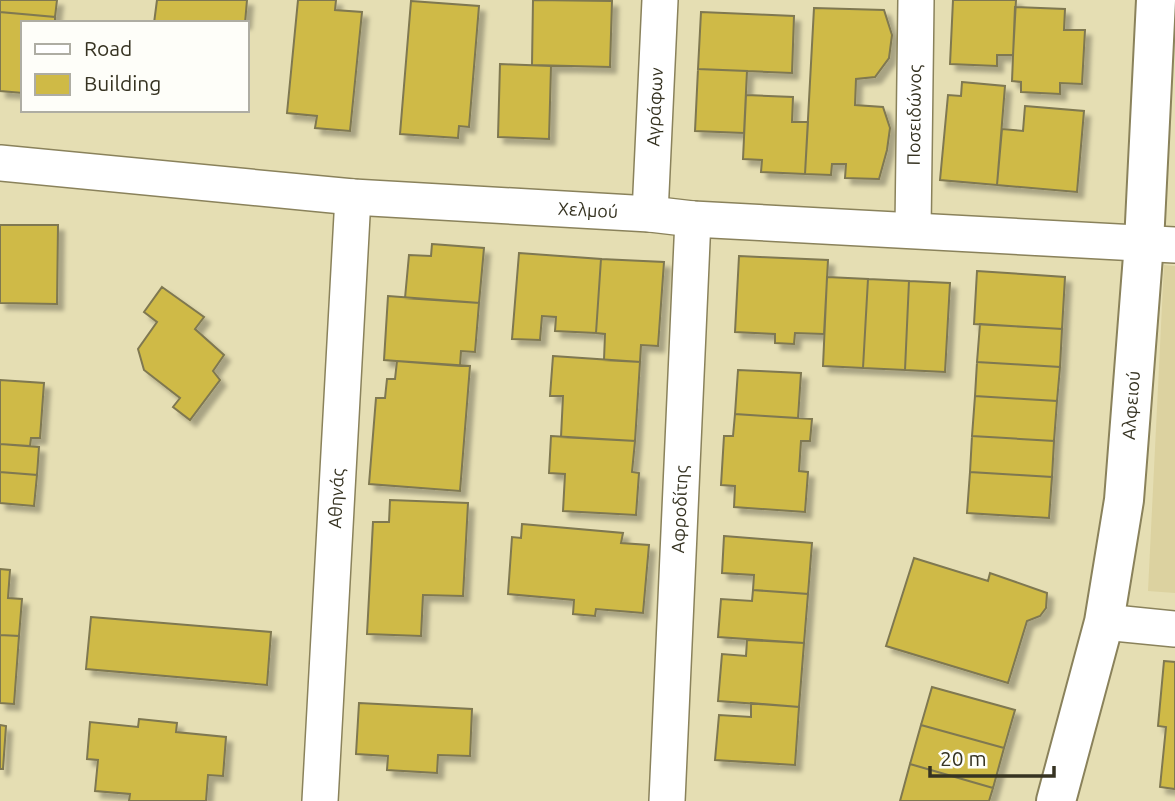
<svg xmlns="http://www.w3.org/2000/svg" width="1175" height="801" font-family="Ubuntu,sans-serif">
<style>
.built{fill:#dcd2a0}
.building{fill:#cfba46;stroke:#7f7851;stroke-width:2;filter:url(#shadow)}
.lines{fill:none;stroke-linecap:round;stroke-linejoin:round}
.street-casing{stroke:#8a825b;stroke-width:38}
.secondary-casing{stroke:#8a825b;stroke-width:42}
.street{stroke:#fff;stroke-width:35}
.secondary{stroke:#fff;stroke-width:38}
.labels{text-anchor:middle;stroke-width:5;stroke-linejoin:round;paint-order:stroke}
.street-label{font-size:18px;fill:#363322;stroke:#fefef9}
</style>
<defs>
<filter id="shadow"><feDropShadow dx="6" dy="6" stdDeviation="2" flood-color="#0004"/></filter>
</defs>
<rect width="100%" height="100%" fill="#e5deb3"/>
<path class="built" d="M1164,265L1175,266V593L1148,591Z"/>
<path class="building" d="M0,0H57L55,17L0,12Z
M157,0H247L245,23H154Z
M298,0H336L335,10L362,12L350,131L315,128L317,116L287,113Z
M533,0L612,1L610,67L532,65Z
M953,0H1016L1013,55H997V66L950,64Z
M411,1L479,6L469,127L459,126L458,138L400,134Z
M1015,7L1065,9L1064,30H1085L1082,84L1060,83V94L1021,92V82L1012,81Z
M814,8L884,10L892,35L889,58L875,77L856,79L855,105L883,107L890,128L887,150L879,179L845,178L846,164H832L831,175L805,174Z
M0,12L55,17V23H23V93L0,91Z
M701,12L794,16L792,73L698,69Z
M500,64L551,66L549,139L498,137Z
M698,69L747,71L744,133L695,131Z
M962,82L1005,86L997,185L940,180L948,95L961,96Z
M746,95L793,97L792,122H808L805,174L761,172L762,160L743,159Z
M1025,106L1084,111L1077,192L997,185L1002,129L1023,131Z
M0,225H58L57,304L0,303Z
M432,244L484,248L479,303L405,298L409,255L431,256Z
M519,253L601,259L596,333L555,331L556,317L542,316L540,340L512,339Z
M739,256L828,260L824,334L795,333L794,344L775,343V334L735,332Z
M601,259L664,262L658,346L641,345L640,362L604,360L605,334L596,333Z
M977,271L1065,277L1062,329L974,324Z
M827,277L868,279L863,368L823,366Z
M868,279L909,281L905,370L863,368Z
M909,281L950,283L945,372L905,370Z
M162,287L204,317L195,329L224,355L213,371L220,380L190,420L173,407L180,398L144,370L138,349L157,322L144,312Z
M388,296L479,303L475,352L461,351L460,366L384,360Z
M980,324L1062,329L1060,367L977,362Z
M553,356L640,362L635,441L561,437L563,396H550Z
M397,361L470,366L460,491L369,484L376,398H385L387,379H395Z
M977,362L1060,367L1057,401L975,396Z
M738,370L801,373L798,418L735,414Z
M0,380L44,383L40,438H31L30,446L0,444Z
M975,396L1057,401L1054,441L972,436Z
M735,414L812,419L810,441H801L799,471L808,472L805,512L734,507L735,486L721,485L724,436H733Z
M551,436L635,441L632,472L639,473L636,515L563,511L565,474L549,473Z
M972,436L1054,441L1052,477L970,472Z
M0,444L39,447L37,475L0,472Z
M0,472L37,475L34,506L0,503Z
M970,472L1052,477L1049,518L967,513Z
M390,500L468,503L463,596L423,595L421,636L367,634L373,522H389Z
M522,524L623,533L621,543L649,545L643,613L596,609L595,616L573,614L574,600L508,594L512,537L521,538Z
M724,536L812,543L808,594L753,590L754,575L722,573Z
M914,558L988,581L990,573L1047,593L1046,608L1040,616L1027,621L1008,683L886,646Z
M0,569L10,570L8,598L22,599L19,636L0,635Z
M753,590L808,594L804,643L718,637L721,599L752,601Z
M91,617L271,632L267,685L86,669Z
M0,635L19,636L14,704L0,703Z
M747,640L804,643L799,707L718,701L722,654L746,656Z
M1164,661L1175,662V789L1160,787L1166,727L1158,726Z
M932,687L1015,710L1004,748L921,725Z
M359,703L472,709L470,756L438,755L437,773L387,770L388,756L356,754Z
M751,703L799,707L795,765L715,760L719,715L751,717Z
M139,719L177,723L176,732L226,737L223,776L208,775L206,801H129L130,794L95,791L98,760L87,759L90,722L138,727Z
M0,725L6,726L3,769H0Z
M921,725L1004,748L993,788L910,764Z
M910,764L993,788L989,801H900Z"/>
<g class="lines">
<defs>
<g id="street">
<path id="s1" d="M0,163L353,197L650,214L693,219L1175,245"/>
<path id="s2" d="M650,214L660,0"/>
<path id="s3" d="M913,229L916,0"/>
<path d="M1104,622L1175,629"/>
<path id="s4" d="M320,801L353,197"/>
<path id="s5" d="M667,801L693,219"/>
</g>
<g id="secondary">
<path id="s6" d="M1056,801L1104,622L1124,500L1144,243L1156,0"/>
</g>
</defs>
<use href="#street" class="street-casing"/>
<use href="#secondary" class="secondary-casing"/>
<use href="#street" class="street"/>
<use href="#secondary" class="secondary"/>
</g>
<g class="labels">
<g class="street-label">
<text dy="6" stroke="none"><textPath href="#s2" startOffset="107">Αγράφων</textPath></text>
<text dy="6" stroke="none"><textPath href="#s3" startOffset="114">Ποσειδώνος</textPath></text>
<text dy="6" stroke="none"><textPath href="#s1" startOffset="590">Χελμού</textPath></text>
<text dy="6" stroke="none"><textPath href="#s6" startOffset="404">Αλφειού</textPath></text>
<text dy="6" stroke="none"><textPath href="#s4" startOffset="303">Αθηνάς</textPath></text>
<text dy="6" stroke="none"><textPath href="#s5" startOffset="292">Αφροδίτης</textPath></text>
</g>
</g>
<rect x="21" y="21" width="228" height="91" fill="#fefef9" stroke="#aeada3" stroke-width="2"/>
<rect x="35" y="44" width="35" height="10" fill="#ffffff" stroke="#aeada3" stroke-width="2"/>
<text x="84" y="56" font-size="21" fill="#363322">Road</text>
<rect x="35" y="74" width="35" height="21" fill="#cfba46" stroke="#aeada3" stroke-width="2"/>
<text x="84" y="91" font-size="21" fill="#363322">Building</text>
<path d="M930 766v10h124v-10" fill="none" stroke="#363322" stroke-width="3.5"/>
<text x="940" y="766" font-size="21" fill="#363322" stroke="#fefef9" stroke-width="5" paint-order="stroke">20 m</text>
</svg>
